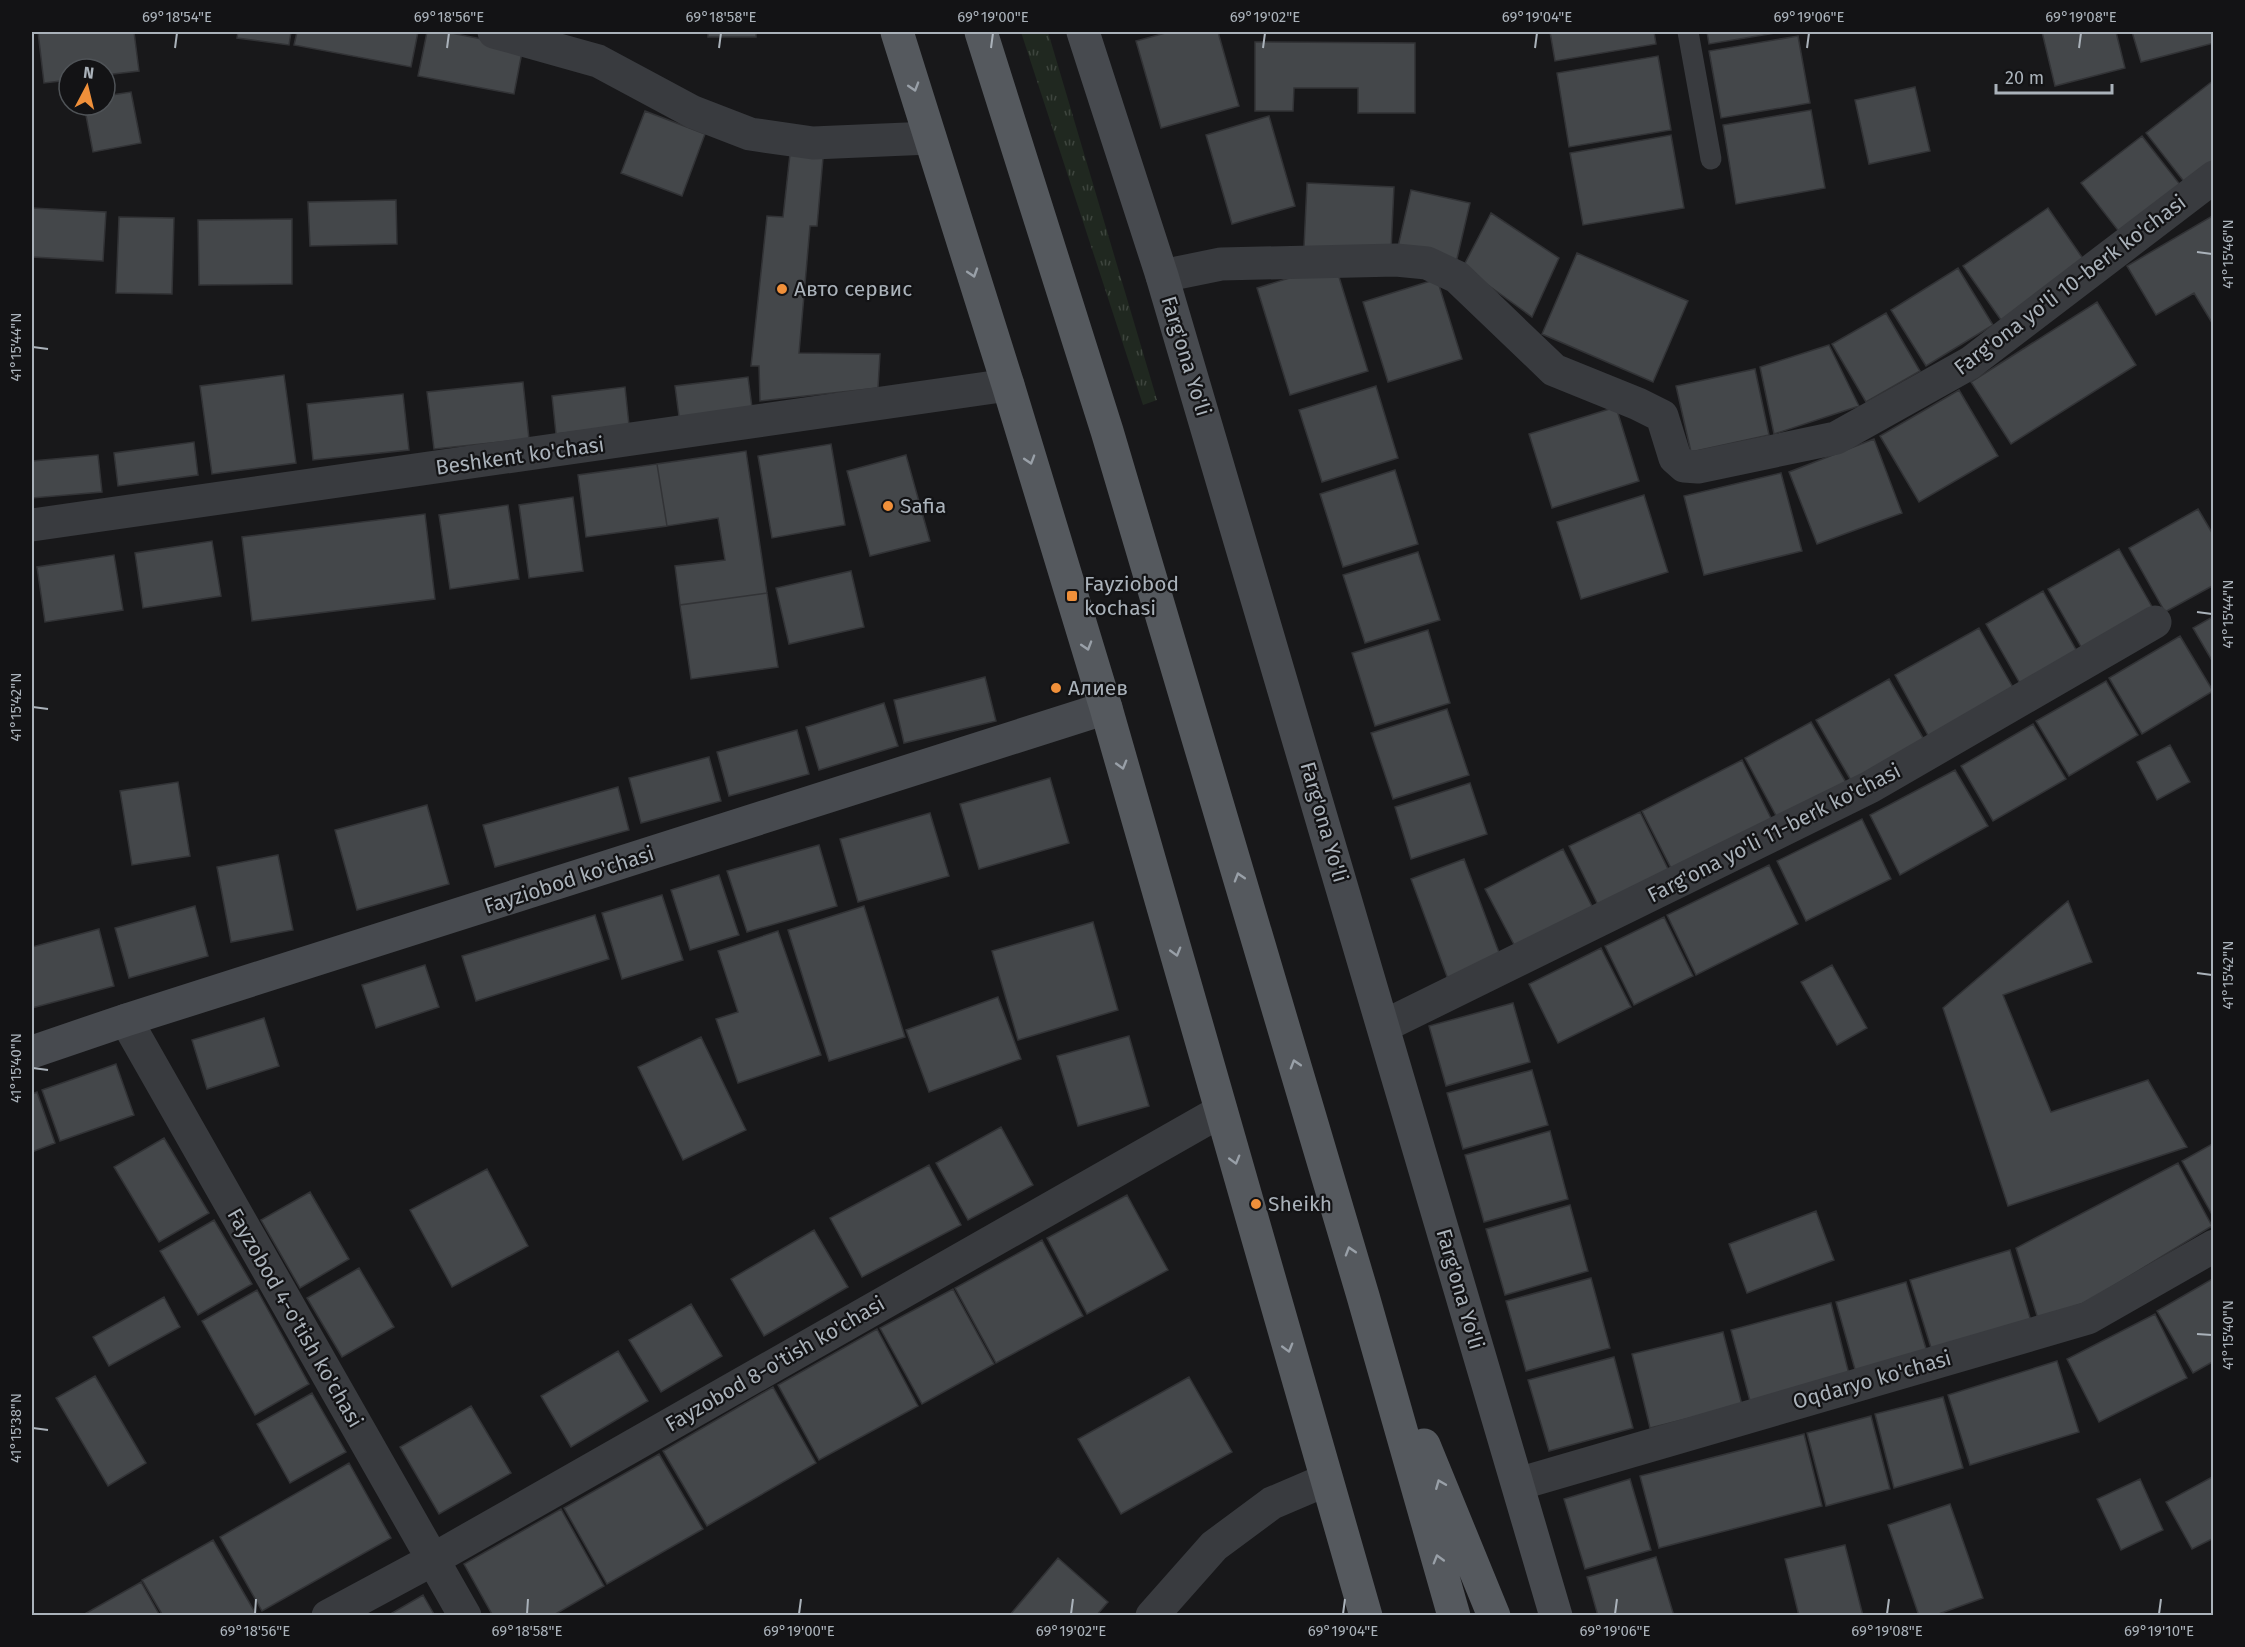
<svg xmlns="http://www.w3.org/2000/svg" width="2245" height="1647" font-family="'Fira Sans',sans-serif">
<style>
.grass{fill:url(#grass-tufts)}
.building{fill:#44474a;stroke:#323336;stroke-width:1.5}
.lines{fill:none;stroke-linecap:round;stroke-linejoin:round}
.lane{stroke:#393b3f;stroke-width:21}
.street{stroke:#393b3f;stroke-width:33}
.secondary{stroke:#474a4f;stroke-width:33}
.primary{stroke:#55595e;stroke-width:33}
.oneway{stroke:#99a0a8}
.ticks{fill:none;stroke:#aab2ba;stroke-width:2}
.poi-dot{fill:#f0903a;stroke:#131315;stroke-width:2}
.labels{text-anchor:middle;stroke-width:4.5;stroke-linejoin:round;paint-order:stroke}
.street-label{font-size:21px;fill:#aab2ba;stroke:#131315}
.poi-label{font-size:21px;fill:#aab2ba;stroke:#131315;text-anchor:start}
.neatline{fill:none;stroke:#aab2ba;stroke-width:2}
.ticks-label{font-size:15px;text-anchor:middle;fill:#aab2ba}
</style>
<defs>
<pattern id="grass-tufts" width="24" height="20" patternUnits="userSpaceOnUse" patternTransform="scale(1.5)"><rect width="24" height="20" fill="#202820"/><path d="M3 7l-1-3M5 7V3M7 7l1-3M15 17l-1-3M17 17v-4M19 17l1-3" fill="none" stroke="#3e453e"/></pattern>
</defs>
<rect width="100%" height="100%" fill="#18181a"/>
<path class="grass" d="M1021,32H1048L1157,400L1143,405Z"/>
<path class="building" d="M38,32H134L139,71L105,75V69H69V80L44,83Z
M238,32H291L289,45L237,38Z
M297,32H418L411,67L294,45Z
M427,32H446L523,47L514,94L418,76Z
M708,32H756V37H708Z
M1169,32H1218L1239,106L1161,128L1136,41Z
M1550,32H1654L1656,44L1555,61Z
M1707,32H1781L1709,44Z
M2042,32H2116L2125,68L2055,86Z
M2132,32H2214V43L2141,62Z
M1798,36L1810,103L1721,118L1709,51Z
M1255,42L1415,43V113H1358V88H1294L1293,111H1255Z
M1658,56L1671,130L1569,147L1557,73Z
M2214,80V170L2189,188L2146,133Z
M1915,87L1930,151L1869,164L1855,100Z
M131,92L141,143L93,152L84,105H105V96Z
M1811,110L1825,188L1736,204L1723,125Z
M645,111L705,134L682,196L621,173Z
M1269,116L1295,206L1232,224L1206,135Z
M1671,135L1684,208L1583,225L1570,153Z
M2142,136L2185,191L2124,238L2081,183Z
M790,154L823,158L817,226H810L799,353L880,354L878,388L760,401L759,366H751L767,216L783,217Z
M1307,183L1394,187L1391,251L1304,247Z
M1411,190L1470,203L1456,263L1397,251Z
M396,200L397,244L310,246L308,202Z
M32,208L106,212L103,261L32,257Z
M2048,208L2086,263L2001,320L1963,266Z
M1491,213L1559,258L1532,317L1463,267Z
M2214,215V326L2194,293L2156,315L2127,266Z
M119,217L174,218L172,294L116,293Z
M292,219V284L199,285L198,220Z
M1577,253L1688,301L1653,382L1542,334Z
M1335,264L1368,371L1290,395L1257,288Z
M1958,268L1993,325L1926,366L1891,310Z
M1437,279L1462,359L1388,382L1363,302Z
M2097,302L2136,365L2011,444L1971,382Z
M1886,313L1920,371L1866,402L1832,344Z
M1829,345L1859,406L1774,434L1760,367Z
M1755,369L1769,435L1691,452L1676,386Z
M284,375L296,463L212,474L200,386Z
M748,377L753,415L680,424L675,386Z
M523,382L529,439L434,449L427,392Z
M1376,386L1398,458L1322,482L1299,410Z
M625,387L629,425L556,434L552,396Z
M1959,390L1998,456L1919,502L1880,436Z
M403,394L409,450L313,460L307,404Z
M1616,407L1639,481L1552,508L1529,434Z
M1874,439L1902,513L1817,544L1789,472Z
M194,442L198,475L118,486L114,453Z
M831,444L845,525L772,538L758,456Z
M746,451L767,593L680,605L675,566L725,560L718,518L667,526L657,464Z
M98,455L102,492L32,498V461Z
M906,455L930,541L870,556L847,471Z
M657,464L667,526L586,537L578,475Z
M1395,470L1418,544L1343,567L1320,494Z
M1781,473L1802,551L1704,575L1684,496Z
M1644,495L1668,572L1581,599L1557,522Z
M573,497L583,571L529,578L519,505Z
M508,505L519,579L450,589L439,515Z
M2198,509L2214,536V585L2165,612L2129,548Z
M425,514L435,599L252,621L242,537Z
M212,541L221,596L143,608L135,553Z
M2119,549L2155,612L2084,652L2048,589Z
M1418,552L1440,620L1365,643L1343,575Z
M114,555L123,610L45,622L37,567Z
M851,571L864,627L789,644L776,588Z
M2043,591L2079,655L2022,687L1986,624Z
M767,593L778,667L691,679L680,605Z
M2214,616V664L2193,628Z
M1979,628L2015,691L1930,739L1895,675Z
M1428,630L1450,703L1375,726L1352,653Z
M2180,636L2213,691L2142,734L2109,678Z
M985,677L996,721L904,743L894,700Z
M1889,679L1926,743L1853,784L1816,720Z
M2106,681L2138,735L2069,776L2036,721Z
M884,703L898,746L819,770L806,727Z
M1447,709L1469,775L1393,799L1371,733Z
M1811,722L1848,786L1780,823L1745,758Z
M2033,724L2066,779L1993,821L1961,766Z
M797,730L809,774L729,796L717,752Z
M2170,745L2190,782L2157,800L2137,762Z
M709,757L721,801L641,823L629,778Z
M1742,760L1775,826L1675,876L1642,811Z
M1955,770L1988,826L1900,875L1870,815Z
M1050,778L1069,843L979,869L960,804Z
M178,782L190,856L132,865L120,791Z
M1470,783L1487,834L1411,859L1395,807Z
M618,787L629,830L495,867L483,825Z
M427,805L449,884L357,910L335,830Z
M1640,812L1672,877L1601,911L1569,846Z
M930,813L949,876L858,902L840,839Z
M1862,819L1891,879L1806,921L1777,861Z
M819,845L837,906L747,932L727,871Z
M1563,849L1596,914L1519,954L1485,889Z
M278,855L293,930L231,942L217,867Z
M1464,859L1503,963L1449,982L1411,879Z
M1769,865L1798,924L1696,975L1667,915Z
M719,875L739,935L690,950L671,890Z
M662,895L683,960L622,979L602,913Z
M2068,901L2092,962L2003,995L2051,1112L2148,1080L2187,1147L2008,1206L1943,1008Z
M195,906L208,956L129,978L115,928Z
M864,906L905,1037L829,1061L788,930Z
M595,915L609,959L476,1001L462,956Z
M1664,917L1693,976L1634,1005L1605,946Z
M1093,922L1118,1010L1018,1040L992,951Z
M99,929L114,986L32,1008V947Z
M778,931L821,1055L738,1083L716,1019L738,1012L718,951Z
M1601,948L1631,1007L1558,1043L1529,984Z
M425,965L439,1007L376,1028L362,985Z
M1832,965L1867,1028L1837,1045L1801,982Z
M998,997L1021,1059L929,1092L906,1030Z
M1513,1003L1530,1062L1446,1086L1429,1026Z
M264,1018L279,1066L207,1089L192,1040Z
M1129,1036L1149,1106L1078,1126L1057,1056Z
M701,1037L746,1130L683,1160L638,1067Z
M116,1064L134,1115L60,1141L42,1090Z
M1532,1070L1548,1125L1463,1149L1447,1093Z
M37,1092L55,1143L32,1152V1094Z
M1001,1127L1033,1185L968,1220L936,1163Z
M1550,1131L1568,1199L1484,1222L1465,1155Z
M164,1138L209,1213L159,1242L114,1167Z
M2214,1143V1218L2182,1161Z
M2178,1163L2212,1226L2087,1302L2038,1319L2016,1248Z
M929,1165L961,1225L862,1277L830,1218Z
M487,1169L528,1246L452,1287L410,1210Z
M310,1192L349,1259L300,1288L261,1220Z
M1127,1195L1168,1270L1087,1314L1047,1238Z
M1570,1205L1588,1271L1505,1295L1486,1229Z
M1816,1211L1834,1260L1747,1293L1729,1244Z
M214,1220L252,1284L198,1315L160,1251Z
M814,1230L848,1287L764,1336L731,1279Z
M1042,1240L1083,1316L996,1363L955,1288Z
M2010,1250L2031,1321L1932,1351L1910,1280Z
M359,1268L394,1327L342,1357L307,1298Z
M1591,1278L1610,1348L1526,1371L1506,1301Z
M2214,1278V1361L2193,1373L2157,1311Z
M1906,1282L1927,1352L1856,1373L1836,1302Z
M953,1289L994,1364L922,1404L880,1328Z
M257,1290L309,1384L255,1415L202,1321Z
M164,1297L180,1327L109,1366L93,1337Z
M1831,1303L1849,1374L1750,1401L1731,1330Z
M691,1304L722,1356L661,1392L629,1340Z
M2155,1314L2187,1378L2099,1422L2067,1359Z
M877,1329L918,1406L819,1460L778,1385Z
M1723,1332L1742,1405L1650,1428L1632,1354Z
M618,1351L648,1401L571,1447L541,1396Z
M1614,1357L1633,1428L1549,1451L1528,1380Z
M2057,1361L2079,1432L1970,1465L1948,1395Z
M95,1376L146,1463L108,1486L56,1398Z
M1189,1377L1232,1452L1121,1514L1078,1439Z
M773,1387L816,1463L707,1526L663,1451Z
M312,1393L346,1452L290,1483L257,1424Z
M1943,1397L1963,1468L1894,1488L1875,1414Z
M471,1406L511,1473L439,1514L400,1447Z
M1871,1416L1890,1489L1826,1506L1807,1433Z
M1804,1434L1822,1506L1659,1548L1640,1476Z
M659,1454L703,1529L607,1584L564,1508Z
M349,1463L391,1538L262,1611L220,1537Z
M2214,1476V1538L2192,1549L2166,1502Z
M1630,1479L1651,1550L1585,1569L1564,1499Z
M2140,1479L2163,1530L2121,1550L2097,1499Z
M1950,1504L1983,1598L1933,1616H1919L1888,1525Z
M561,1509L604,1586L552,1616H493L464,1564Z
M213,1540L256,1614L163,1616L142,1580Z
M1845,1545L1863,1616H1799L1785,1559Z
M1656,1557L1674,1616H1598L1587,1577Z
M1058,1558L1108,1602L1096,1616H1009Z
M141,1582L160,1616H81Z
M423,1595L435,1616H387Z"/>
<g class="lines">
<path class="lane" d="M1688,32L1711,159"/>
<path class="street" d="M494,32L598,61L693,112L750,134L813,143L930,138
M1162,276L1221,264L1396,260L1427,263L1457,277L1554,370L1638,404L1662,416L1675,458L1684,466L1698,467L1836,438L1970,363L2214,177
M32,525L1008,385
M126,1020L465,1616
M1384,1026L1870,787L2155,622
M1518,1484L2088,1318L2214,1246
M328,1616L432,1560L1221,1111
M1152,1616L1214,1546L1272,1503L1326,1480"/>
<path class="secondary" d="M1083,32L1162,276L1556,1616
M32,1052L126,1020L1106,708"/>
<path class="primary" d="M897,32L1008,385L1106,708L1366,1616
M981,32L1107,431L1363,1296L1454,1616
M1424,1445L1494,1616"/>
</g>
<defs><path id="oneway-chevron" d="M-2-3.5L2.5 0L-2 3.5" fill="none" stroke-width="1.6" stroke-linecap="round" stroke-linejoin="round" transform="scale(1.5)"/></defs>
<g class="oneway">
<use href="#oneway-chevron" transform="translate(914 87) rotate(73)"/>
<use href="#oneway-chevron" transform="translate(973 273) rotate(72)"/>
<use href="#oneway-chevron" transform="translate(1030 460) rotate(73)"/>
<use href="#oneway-chevron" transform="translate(1087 646) rotate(73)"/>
<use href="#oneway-chevron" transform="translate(1122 765) rotate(74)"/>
<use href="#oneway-chevron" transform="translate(1239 877) rotate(-107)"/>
<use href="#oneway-chevron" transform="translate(1176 952) rotate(74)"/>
<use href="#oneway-chevron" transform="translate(1295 1064) rotate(-107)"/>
<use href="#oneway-chevron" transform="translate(1235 1160) rotate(74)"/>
<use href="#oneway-chevron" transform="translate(1350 1251) rotate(-107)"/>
<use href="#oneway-chevron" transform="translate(1288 1348) rotate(74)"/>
<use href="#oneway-chevron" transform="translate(1440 1484) rotate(-112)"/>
<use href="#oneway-chevron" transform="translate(1438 1559) rotate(-106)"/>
</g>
<path class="ticks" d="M175,48L177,33M447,48L449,33M719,48L721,33M991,48L993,33M1263,48L1265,33M1535,48L1537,33M1807,48L1809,33M2079,48L2081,33M2197,252L2212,254M33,347L48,349M2197,612L2212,614M33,707L48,709M2197,973L2212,975M33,1068L48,1070M2197,1334L2212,1335M33,1428L48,1430M255,1614L256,1599M527,1614L528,1599M799,1614L801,1599M1071,1614L1073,1599M1343,1614L1345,1599M1615,1614L1617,1599M1887,1614L1889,1599M2159,1614L2161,1599"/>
<g class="poi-dot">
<circle cx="782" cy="289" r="6"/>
<circle cx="888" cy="506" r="6"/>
<rect x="1066" y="590" width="12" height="12" rx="3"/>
<circle cx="1056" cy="688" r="6"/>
<circle cx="1256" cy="1204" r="6"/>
</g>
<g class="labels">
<g class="street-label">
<text transform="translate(2070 285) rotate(-37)" y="7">Farg'ona yo'li 10-berk ko'chasi</text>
<text transform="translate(1186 356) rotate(73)" y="7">Farg'ona Yo'li</text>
<text transform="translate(520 456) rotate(-8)" y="7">Beshkent ko'chasi</text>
<text transform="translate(1324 822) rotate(74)" y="7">Farg'ona Yo'li</text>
<text transform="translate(1774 833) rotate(-27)" y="7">Farg'ona yo'li 11-berk ko'chasi</text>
<text transform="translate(569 880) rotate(-18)" y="7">Fayziobod ko'chasi</text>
<text transform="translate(1460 1289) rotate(74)" y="7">Farg'ona Yo'li</text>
<text transform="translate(295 1318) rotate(60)" y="7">Fayzobod 4-o'tish ko'chasi</text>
<text transform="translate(775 1364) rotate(-30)" y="7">Fayzobod 8-o'tish ko'chasi</text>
<text transform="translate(1872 1380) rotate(-16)" y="7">Oqdaryo ko'chasi</text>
</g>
<g class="poi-label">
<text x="794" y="296">Авто сервис</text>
<text x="900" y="513">Safia</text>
<text x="1084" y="591">Fayziobod<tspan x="1084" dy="24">kochasi</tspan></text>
<text x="1068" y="695">Алиев</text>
<text x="1268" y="1211">Sheikh</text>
</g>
</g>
<rect width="2245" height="1647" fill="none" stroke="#131315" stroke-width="66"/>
<g transform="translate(87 87) rotate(7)"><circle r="28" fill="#131315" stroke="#4f5357" stroke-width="1.5"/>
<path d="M0-4.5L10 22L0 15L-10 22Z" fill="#f0903a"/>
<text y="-9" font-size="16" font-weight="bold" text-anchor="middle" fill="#aab2ba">N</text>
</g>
<path d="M1996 84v9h116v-9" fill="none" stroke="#aab2ba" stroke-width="3"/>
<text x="2005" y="84" font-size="18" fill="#aab2ba" stroke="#131315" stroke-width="4.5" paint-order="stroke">20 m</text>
<rect x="33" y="33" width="2179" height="1581" class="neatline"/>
<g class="ticks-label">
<text x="177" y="22">69°18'54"E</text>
<text x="449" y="22">69°18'56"E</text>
<text x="721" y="22">69°18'58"E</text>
<text x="993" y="22">69°19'00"E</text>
<text x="1265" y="22">69°19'02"E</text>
<text x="1537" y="22">69°19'04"E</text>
<text x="1809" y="22">69°19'06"E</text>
<text x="2081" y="22">69°19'08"E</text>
<text transform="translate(2228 254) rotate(-90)" y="5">41°15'46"N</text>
<text transform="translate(16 347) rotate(-90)" y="5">41°15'44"N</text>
<text transform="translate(2228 614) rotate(-90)" y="5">41°15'44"N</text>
<text transform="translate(16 707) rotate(-90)" y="5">41°15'42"N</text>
<text transform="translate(2228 975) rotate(-90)" y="5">41°15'42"N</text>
<text transform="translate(16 1068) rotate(-90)" y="5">41°15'40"N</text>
<text transform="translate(2228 1335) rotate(-90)" y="5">41°15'40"N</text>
<text transform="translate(16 1428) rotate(-90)" y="5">41°15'38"N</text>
<text x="255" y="1636">69°18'56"E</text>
<text x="527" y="1636">69°18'58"E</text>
<text x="799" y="1636">69°19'00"E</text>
<text x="1071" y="1636">69°19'02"E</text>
<text x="1343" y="1636">69°19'04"E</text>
<text x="1615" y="1636">69°19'06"E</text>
<text x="1887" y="1636">69°19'08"E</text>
<text x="2159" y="1636">69°19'10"E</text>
</g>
</svg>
